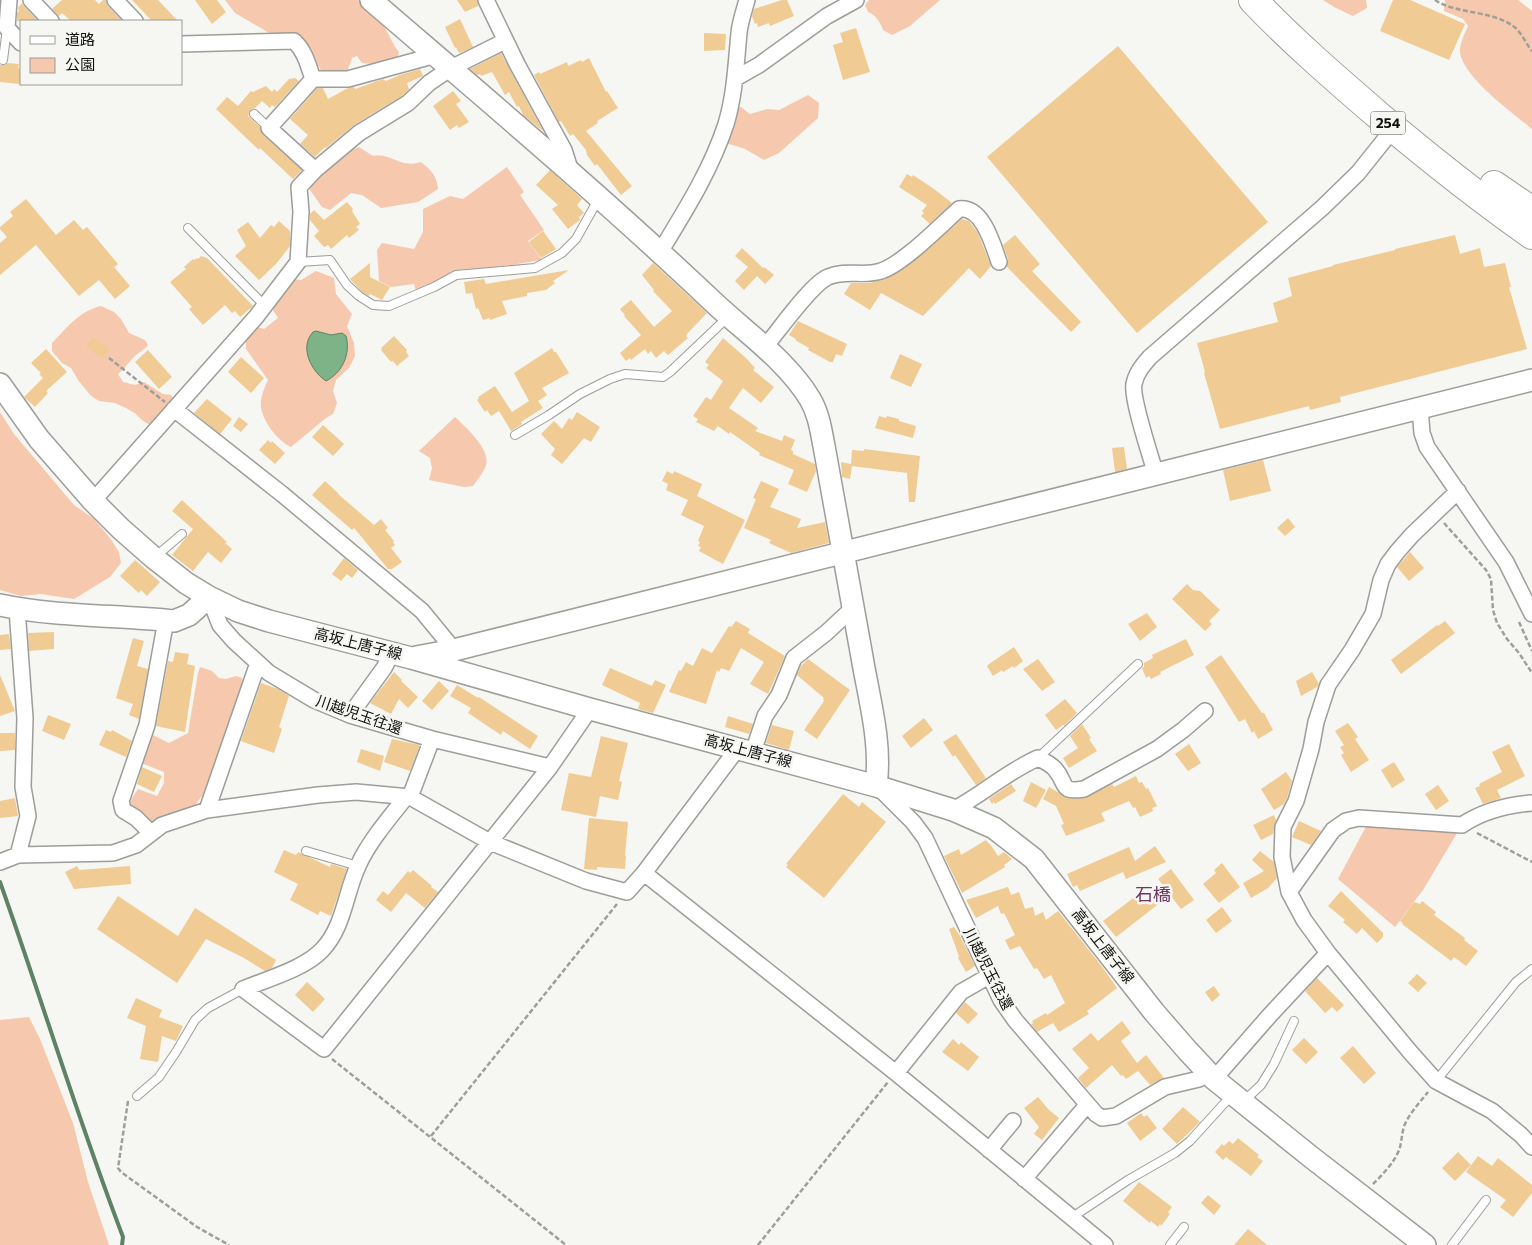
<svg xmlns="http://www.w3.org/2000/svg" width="1532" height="1245" font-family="Commissioner,'Noto Sans JP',sans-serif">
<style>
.green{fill:#f6c8ad}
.water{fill:#7eb388;stroke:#5d8264}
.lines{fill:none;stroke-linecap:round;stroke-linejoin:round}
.stream{stroke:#5d8264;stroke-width:4}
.building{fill:#f1cb94}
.lane-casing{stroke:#9d9d99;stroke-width:10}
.street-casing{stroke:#9d9d99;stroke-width:18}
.secondary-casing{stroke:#9d9d99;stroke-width:24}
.highway-casing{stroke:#9d9d99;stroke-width:30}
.path{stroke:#9e9e9b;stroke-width:2.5;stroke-dasharray:5 2.5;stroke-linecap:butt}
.lane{stroke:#fff;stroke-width:8}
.street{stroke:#fff;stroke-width:15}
.secondary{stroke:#fff;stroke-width:21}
.highway{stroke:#fff;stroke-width:28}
.labels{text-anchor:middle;stroke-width:5;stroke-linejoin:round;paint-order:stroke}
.shield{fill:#f6f6f2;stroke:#555553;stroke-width:1}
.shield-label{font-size:14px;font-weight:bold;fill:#10100f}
.street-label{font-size:15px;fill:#10100f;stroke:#f6f6f2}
.quarter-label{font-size:18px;fill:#6f355f;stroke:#f6f6f2}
</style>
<rect width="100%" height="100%" fill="#f6f6f2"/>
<path class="green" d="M225,0H358C368,9 380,18 386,30C391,38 393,45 399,52L397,60L373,64L362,63L357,56L352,58L346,75L322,72C315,59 304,47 295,35L271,34L235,13Z
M869,0H940L910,26L892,35L883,30C880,22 875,14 868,12L865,5Z
M1323,0H1366L1367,8L1353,16L1334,7Z
M1445,0H1518L1532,11V129C1514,114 1458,74 1460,49C1461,41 1465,33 1468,26L1463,19L1444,11Z
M808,95L819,103L818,118L779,153L764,160L745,149L726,143L733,109L741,107L750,114L767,109L779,110Z
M359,147L373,156C393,153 399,169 421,162C431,170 437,176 438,189L418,202L381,208L362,195L351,193L330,210L322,207L310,190L313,181L351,150Z
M507,167L524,192L520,195L544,230L528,241L542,260L454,274L416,291L414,284L391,287L379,281L377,250L382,243L414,249L423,232V209L450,196L463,199Z
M316,271L334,278L336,294L352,314L347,326L354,343L355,356L349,368L336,380L333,391L337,403L333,414L326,418L291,447C278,441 263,422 261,407C260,398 264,389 268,380L246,349V338L257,327L264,329L278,318L273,310L275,303L291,279L301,280Z
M101,306L114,312L121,319L129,333L145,340L148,345C144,350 140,352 135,356C129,361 125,369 118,374L123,382L135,385L144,382L163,394L171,395L175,401L152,426L143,421L136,414L126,408L115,403L99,401L91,396L78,380L71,368L62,363L52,351V343C67,328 79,311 101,306Z
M0,412L14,434L74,505L94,519L110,538L119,552L121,563L110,577L74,599L41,594L21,596L0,590Z
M455,417C465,427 491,449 486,465C484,472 477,480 473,486L464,487L429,480L432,468L430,458L419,451Z
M200,667L212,671L219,678L226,679L236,676L242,678L244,685L208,793L201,797L191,811L150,825L131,811L128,804L138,789L157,796L164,783V772L141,763L151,734L169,743L188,733L198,673Z
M1369,821L1460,828L1423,890L1395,927L1338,879Z
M29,1017L40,1039L73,1123L88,1182L109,1245H0V1020Z"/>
<path class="water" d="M316,331L331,335L342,333L346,336C351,354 342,373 326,381C311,371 299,347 313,332Z"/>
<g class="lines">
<path class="stream" d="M0,882C42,1000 78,1120 123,1237L122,1245"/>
</g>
<path class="building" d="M62,0H95L99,4L103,0H106L108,6L122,21H71L62,13L59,16L52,9Z
M132,0H158L178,21H152Z
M195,0H217L226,12L212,24Z
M457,0H477L478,6L465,12Z
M782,0H787L794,16L770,26L769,23L758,27L757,23L755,24L752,16L754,9Z
M1393,0H1410L1465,24L1449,60L1380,31Z
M22,3L24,6L38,21H17V13L19,11L18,8Z
M460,19L473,47L459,53L456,47L455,48L445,27Z
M856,28L870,72L843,80L833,45L843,42L840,33Z
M704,33L726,34L725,50L704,51Z
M1118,46L1268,222L1137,333L987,157Z
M501,53L509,68L543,131L523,115L519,106L517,107L509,92L505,95L492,72L481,76L480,74L477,75L470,69Z
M589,58L606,92L607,91L618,108L597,121L598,123L586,131L632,186L621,195L597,164L595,166L587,155L586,150L573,134L570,136L561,121L559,122L534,75L539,72L540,74L567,62L568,66L581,60L582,62Z
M7,63L19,64L18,68L21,69L20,84L0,82V65H5Z
M420,69L423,76L407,83L409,89L402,96L354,125L326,148L325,147L315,157L300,144L308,135L290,119L317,88H323L328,99L348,88L354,87L355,89L383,79L386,81L400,75Z
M295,78L299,81L275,107L272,105L270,108L262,101L255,108L250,111L248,116L260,127L263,135L302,170L293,179L260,148L259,150L216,109L227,97L238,106L251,91L253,92L266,86L272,92L274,89L277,92L289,79Z
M453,91L461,101L456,104L469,122L459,128L457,125L450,130L433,106Z
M550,170L582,199L577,205L584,213L579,217L580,220L568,229L552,209L558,205L536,185Z
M907,174L912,177L913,175L934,189L952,203L930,224L921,216L924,213L922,211L927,205L899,187Z
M26,199L56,235L74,220L83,230L87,227L118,264L114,267L130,286L115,299L99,280L79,296L36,245L0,275V243L7,237L0,229V227L13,216L10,212Z
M347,202L353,209L352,211L360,224L356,227L359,230L349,238L347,235L331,249L328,245L324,247L314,236L319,231L310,220V214L314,210L324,220Z
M962,219L969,221L978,233L991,266L980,279L969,268L923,316L881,293L870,310L844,294L851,283H869L883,280L905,268Z
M279,221L290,231V246L276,264L259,280L235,256L246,246L237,230L248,222L260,238L271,225L274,227Z
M543,231L556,249L541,258L529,242Z
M1015,235L1040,264L1032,271L1081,322L1071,332L1007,267L1008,259L1003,245Z
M1455,235L1460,254L1480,248L1484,267L1505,263L1511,287H1509L1527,349L1340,397L1341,402L1310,410L1309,406L1220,429L1204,373L1205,372L1197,343L1278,322L1273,303L1292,296L1288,278L1333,266V265L1395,250V249Z
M742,248L763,268L764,267L774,275L765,284L757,276L744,290L735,281L748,267L735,256Z
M201,256L207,258L253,306L240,317L235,311L232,313L225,305L203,325L189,309L192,307L170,282L186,269L184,267L193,259L194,260L197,258L198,259Z
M370,263V277L390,287L382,300L370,294L369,296L362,292L350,279Z
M653,263L707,313L687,334L686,336L688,338L668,355L664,351L656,358L651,351L648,354L645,349L631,360L630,358L626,361L620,353L641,335L624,316L625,315L620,309L631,300L654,327L672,311L653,291L654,290L642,275Z
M569,270L553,281L555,283L546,290L527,293V296L502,301L507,314L490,320V318L483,320L478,308L476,309L472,293L466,294L464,282L484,279L486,284Z
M798,321L847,344L842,356L836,354L833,362H830L808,350L809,348L795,340L796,339L789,335Z
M394,336L407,350L406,352L409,356L397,366L393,361L391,362L381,350L382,349L381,348Z
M93,338L110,349L102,359L86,347Z
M723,338L746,358L755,368L753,370L774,387L761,403L743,388L729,408L758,428L755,431L782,441L784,435L795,440L791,450L793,451V454L815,464L816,471L807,492L788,484L794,470L759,455L760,453L730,432L729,434L718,426L714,431L696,422L698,419L693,416L706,397L711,400L723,381L706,368L709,365L705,362Z
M552,348L554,352H556L569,373L542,388L547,395L538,401L543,408L521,422L522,424L511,431L499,411L491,416L487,410L485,412L477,400L479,398L478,397L495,386L512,412L529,401L514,373Z
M46,349L67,372L46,391L48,393L35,407L24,397L43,378L39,374L41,373L31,363Z
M148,350L172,377L159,389L135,362Z
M900,354L922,364L911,387L890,378Z
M241,357L264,378L251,393L228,372Z
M207,399L232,419L220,434L194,413Z
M577,412L600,427L591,442L584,438L562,464L551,455L555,449L541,434L554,421L562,429L569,418L572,420Z
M879,416L886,418L887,416L899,419V421L916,426L913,438L875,428Z
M239,417L248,424L241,432L233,426Z
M323,425L344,444L333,456L312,437Z
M268,440L271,443L272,441L285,453L275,464L259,450Z
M1124,447L1127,469L1115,472L1112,448Z
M864,449L920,456L915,502H909L907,473L852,466L850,479L842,477L841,462L851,464L852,450L864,451Z
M1263,460L1271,491L1230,501L1223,470Z
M667,471L673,474L674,471L702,484L697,496L745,520L723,564L699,551L701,547L698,546L700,542L698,541L704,526L681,515L688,500L666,490L668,484L662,481Z
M325,481L339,494H338L374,525L381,519L388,528L385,530L394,541L393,542L395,545L391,548L402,562L392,569H388L354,528L352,530L312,495Z
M761,481L779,489L770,507L801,519L797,528L825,522L829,543L791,553L769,543L771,540L744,528L756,499L753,498Z
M182,500L227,542L225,543L232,549L221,563L208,552L193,571L172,555L193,529L172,511Z
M1288,518L1295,527L1285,536L1277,528Z
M1410,552L1424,568L1409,581L1397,567Z
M344,558L358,570L352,578L347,574L341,581L332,574Z
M135,560L160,582L147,596L141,590L139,593L120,576Z
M1187,584L1193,590L1200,591L1220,610L1209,621L1212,624L1205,631L1172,599Z
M1147,613L1157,627L1140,641L1128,624Z
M736,621L750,629L748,633L785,656L768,694L750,684L764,662L741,648L729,671L721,668L719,672L717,670L706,704L669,692L679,670L681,671L686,662L693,666L702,648L712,653L729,626L731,627Z
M1445,621L1455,633L1401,674L1391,660L1437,625L1438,626Z
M54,632V649L29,651L28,633Z
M9,634L11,649L0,650V635Z
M133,638L144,641L137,666L148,669L139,719L129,715L133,704L116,698Z
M1186,639L1194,655L1160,672L1161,674L1151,679L1149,676L1146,678L1142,668L1144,667V663L1153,658L1152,655Z
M1014,647L1023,661L1014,668L1013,666L1003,672L1002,670L993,676L987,666L989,664Z
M175,652L189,654L187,664L195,666L185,732L156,726L168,661L173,662Z
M1221,655L1262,713H1264L1273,730L1258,739L1254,731L1252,733L1245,719L1239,722L1205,667Z
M808,659L850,690L817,739L804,730L824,701L823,699L824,698L797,675L801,666Z
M1038,659L1055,682L1042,691L1023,669Z
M610,668L652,686L655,680L666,685L653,713L638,709L640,703L602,685Z
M394,672L402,680L401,681L418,697L408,708L399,699L391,714L370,703Z
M1312,672L1319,684L1317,687L1301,696L1296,681Z
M0,675L15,711L0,716Z
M439,681L449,691L432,710L422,701Z
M261,683L278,689L289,696L279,727L282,729L274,753L241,741Z
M457,685L478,698L479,697L538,736L530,749L503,731L501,735L468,713L471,708L450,696Z
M1065,699L1077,713L1064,726L1063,725L1056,730L1045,715Z
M48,715L71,724L64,740L42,731Z
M728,716L753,724L749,734L725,727Z
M924,718L933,730L911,748L902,736Z
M1348,723L1358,737L1355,739L1369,760L1351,772L1341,755L1344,753L1340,747L1344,745L1335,731Z
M1082,724L1091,738L1089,739L1097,751L1069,768L1063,758L1078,748L1070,736Z
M772,725L794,731L789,750L766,743Z
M106,730L111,732L112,730L132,741L126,757L99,745Z
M0,733H15V750L0,751Z
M956,734L986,778L976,785L955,755L953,757L943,742Z
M601,736L628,743L619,781L622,782L618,800L600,796L596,817L561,810L569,773L591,777Z
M392,739L420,745L410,771L384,762Z
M1189,744L1201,763L1188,771L1175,754Z
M1509,744L1525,776L1497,790L1501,798L1483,804L1475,788L1480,786L1479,784L1502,772L1492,752Z
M361,749L384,756L380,771L357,762Z
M1394,762L1405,780L1392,788L1381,770Z
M142,767L162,776L154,792L137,784Z
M1286,772L1292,781L1287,798L1284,804L1274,810L1261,789Z
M1136,776L1139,783L1142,782L1146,789L1148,788L1157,806L1152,808L1153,811L1140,817L1135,807L1133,808L1129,801L1101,813L1105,821L1066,836L1061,825L1064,824L1056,806L1043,799L1049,787L1068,798H1085L1112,784L1114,787Z
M1031,782L1046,790L1036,808L1023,801Z
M1011,784L1016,791L995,804L994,802L992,804L989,799Z
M1438,785L1449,801L1436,810L1425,794Z
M843,794L859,807L862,802L886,822L824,898L786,867L788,865L786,864Z
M15,798L18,816L0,818V801Z
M1274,815L1276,820L1273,834L1261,840L1253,825Z
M589,818L628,822L625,856H626L625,869L597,867V870L584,869Z
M1299,821L1321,831L1311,845L1292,837Z
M986,840L989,844H990L998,856L1004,852L1012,859L1004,865L1005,867L962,893L944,856L959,849L961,855Z
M1155,846L1166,862L1126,879L1123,872L1080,891L1077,885L1073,887L1067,874L1129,847L1135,861Z
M284,850L296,855L298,852L330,867L331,864L347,869L331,916L320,911L318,915L290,900L298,884L274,872Z
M1260,851L1274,862L1277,878L1268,888L1251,898L1243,883L1264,871L1252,860Z
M1222,863L1240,887L1219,903L1203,884L1216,873L1214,870Z
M77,866L79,870L130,866L131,884L74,889L65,872Z
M1171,869L1194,900L1181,909L1170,895L1116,937L1103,921L1140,893L1145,899L1163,885L1158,879Z
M413,870L432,886L431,887L438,892L425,908L406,893L391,912L376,900L383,891L388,895L408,871L410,873Z
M1008,887L1011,895L1019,892L1025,909L1033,907L1035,916L1043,912L1046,920L1058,911L1103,968L1117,988L1087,1011L1089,1014L1059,1032L1053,1023L1037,1032L1031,1024L1033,1023L1032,1021L1046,1013L1047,1015L1065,1003L1051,975L1044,979L1037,968L1034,969L1020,946L1010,950L1005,940L1015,935L1004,913L1001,914L998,906L976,918L966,900Z
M1341,891L1383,933V937L1377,943L1362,928L1357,934L1343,922L1345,920L1328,906Z
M118,896L178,936L195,908L276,960L272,968L265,971L244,958L206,939L177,983L97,929Z
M1422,901L1436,912L1434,915L1465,938L1464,940L1478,951L1466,966L1454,957L1451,961L1402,924L1403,923L1400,921L1414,902L1420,904Z
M1222,907L1232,921L1216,933L1206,920Z
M954,927L960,936L975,966L966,972L958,958L959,956L949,929Z
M1417,974L1427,983L1418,992L1408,983Z
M1317,978L1344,1005L1337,1012L1332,1007L1325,1013L1305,991Z
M307,982L325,999L313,1012L295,995Z
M1214,986L1220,995L1212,1002L1205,992Z
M136,998L162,1010L159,1017L183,1026L176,1041L162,1036L158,1062L140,1059L146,1026L127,1018Z
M965,1002L978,1014L968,1024L956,1013Z
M1122,1021L1131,1033L1121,1041L1137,1063L1146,1055L1164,1078L1150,1085L1138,1071L1126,1079L1123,1075L1121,1076L1112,1065L1086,1088L1078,1078L1089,1068L1072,1049L1091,1033L1098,1041Z
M1304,1038L1318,1052L1306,1064L1292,1050Z
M953,1039L959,1045L961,1042L979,1057L968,1071L942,1052Z
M1353,1046L1376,1073L1364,1084L1340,1058Z
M1038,1097L1049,1110L1059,1118L1042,1140L1034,1134L1039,1127L1024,1108Z
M1183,1107L1200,1122L1177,1144L1162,1129Z
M1141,1113L1144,1117L1147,1115L1157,1128L1140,1141L1127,1123Z
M1238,1138L1259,1155L1257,1157L1263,1161L1251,1176L1226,1157L1223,1160L1215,1152L1222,1144L1224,1146L1229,1141L1233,1144Z
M1458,1152L1471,1165L1455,1181L1442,1168Z
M1478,1156L1492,1166L1498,1158L1532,1185V1193L1513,1217L1500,1207L1506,1200L1466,1172Z
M1139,1182L1172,1207L1168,1212L1170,1214L1161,1226L1160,1224L1158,1227L1151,1221L1150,1223L1123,1201Z
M1208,1195L1221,1206L1214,1215L1201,1203Z
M1248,1229L1267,1245H1234Z"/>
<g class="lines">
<defs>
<path id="lane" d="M3,60L7,28
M254,114L269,128
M188,228L265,306
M298,262L330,260L347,285L359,296L373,305L389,306L434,287L456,275L535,268L562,253L576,239L599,198
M515,435L549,415L580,394L610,379L625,374L663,377L670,372L728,317
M155,557L182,534
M1038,758L1138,664
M306,851L358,866
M1436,1081L1516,982L1532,969
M137,1096L159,1077L176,1052L195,1020L208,1008L243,989
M1244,1101L1261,1085L1274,1064L1294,1021
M1071,1218L1128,1180L1175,1153L1190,1141L1231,1096
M1170,1245L1184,1227
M1452,1245L1486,1200"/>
<path id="street" d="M9,0L7,28L21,43
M31,0L51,21
M115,0L135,21
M486,0L517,64L564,150L571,172
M181,44L294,41C305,51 308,65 313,79
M736,78L759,65L827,16L856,0
M315,170L269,128L313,79H348L436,55
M660,252C685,211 711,170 726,124C735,94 736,64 739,33C740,22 744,11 747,0
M764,348C778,332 811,284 828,277C846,269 864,277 881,271C903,264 941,225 959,209C983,206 993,245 999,262
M1420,408L1422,433L1427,447L1506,562L1532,614
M174,409L282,494L422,611L454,650
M1156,475C1151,457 1131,398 1134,384C1136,373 1143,365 1150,357L1322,208L1358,173L1394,128
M1458,491L1412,535L1397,552L1388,564L1381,580L1373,614L1352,650L1328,685L1316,722L1311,749L1296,801L1283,827L1282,857L1289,892L1304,920L1328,953L1411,1053L1436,1081L1492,1111L1521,1135L1532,1147
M93,501L256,317L298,262L301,212L299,187L315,170L359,133L408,103L429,83L451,68L505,41
M209,597L220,625L234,641L269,673L314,700L350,715L432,739L550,767
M17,609L25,718L23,787L28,816L18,855
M350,715L384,668L392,653
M753,752L765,716L779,695L794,658L826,633L854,607
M879,788L913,822L925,838L1001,1000L1015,1020L1096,1114L1102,1118L1116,1116L1165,1087L1199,1079L1207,1072
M410,797L432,739
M207,810L258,663
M953,810C983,794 1008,771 1038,758C1044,761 1051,764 1055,769C1068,784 1059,793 1084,789L1157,749L1183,730L1205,711
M151,833L136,818L123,810L121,801L147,725L166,620
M0,862L18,855L113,853L136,845L162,825L207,810L318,795L356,792L410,797L490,842L586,881L627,892L644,873L738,748
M644,873L896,1073L1105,1245
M1289,892L1333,830L1346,821L1359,818L1462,825C1483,811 1507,805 1532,803
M243,989L324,1049L550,767L590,709
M243,989C267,979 304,969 322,950C344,927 345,894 358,866C368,843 390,817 406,797
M896,1073L961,992L989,976
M1214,1079L1270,1015L1328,953
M989,1150L1013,1121
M1024,1179L1087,1105"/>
<path id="secondary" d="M371,0C485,98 600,195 709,298C742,330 787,360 810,399C819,414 821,431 824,446C837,517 850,587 862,657C869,699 882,743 876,786
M0,384L39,439L93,501L121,529L154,558L186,583L209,597L238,611L269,621L411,658L590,709L876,786L953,810L994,828L1034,859L1154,1012L1187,1050L1214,1079L1311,1157L1425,1245
M0,605C57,617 116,615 174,621L189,615L209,597
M416,657L454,650L1532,380"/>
<path id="highway" d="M1253,0C1292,41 1336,79 1379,116C1429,158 1479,198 1532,235
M1494,185L1532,211"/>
</defs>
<use href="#lane" class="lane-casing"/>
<use href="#street" class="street-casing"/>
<use href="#secondary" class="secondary-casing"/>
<use href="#highway" class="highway-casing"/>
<path class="path" d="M1435,0C1455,14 1491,10 1513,26C1521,31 1526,44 1532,51
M109,358L165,402
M1444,523L1486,570L1491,579L1493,610L1497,623L1507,639L1519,653L1532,673
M1519,622L1532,651
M1477,833L1532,862
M332,1059L566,1245
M128,1101L118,1168L121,1172L197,1227L229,1245
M431,1136L617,904
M1373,1184C1383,1174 1396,1161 1400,1147C1402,1139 1402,1131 1405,1124C1410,1113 1420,1102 1428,1092
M758,1245L888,1082"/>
<use href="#lane" class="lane"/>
<use href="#street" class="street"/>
<use href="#secondary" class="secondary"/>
<use href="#highway" class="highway"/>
</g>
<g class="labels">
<rect class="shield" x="1370.5" y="111.5" width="35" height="23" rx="4"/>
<g class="shield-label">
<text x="1388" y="128">254</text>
</g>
<g class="street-label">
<text transform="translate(358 644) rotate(14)" y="5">高坂上唐子線</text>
<text transform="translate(359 715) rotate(19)" y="5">川越児玉往還</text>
<text transform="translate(748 751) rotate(15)" y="5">高坂上唐子線</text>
<text transform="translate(1103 946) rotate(52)" y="5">高坂上唐子線</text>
<text transform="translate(988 969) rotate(63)" y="5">川越児玉往還</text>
</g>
<g class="quarter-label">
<text x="1153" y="901">石橋</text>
</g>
</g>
<rect x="20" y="20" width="162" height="65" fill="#f6f6f2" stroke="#9a9a97"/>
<rect x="30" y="36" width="25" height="8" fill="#ffffff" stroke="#9a9a97"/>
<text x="65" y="45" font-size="15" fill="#10100f">道路</text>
<rect x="30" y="58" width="25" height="15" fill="#f6c8ad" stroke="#9a9a97"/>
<text x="65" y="70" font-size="15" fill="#10100f">公園</text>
</svg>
